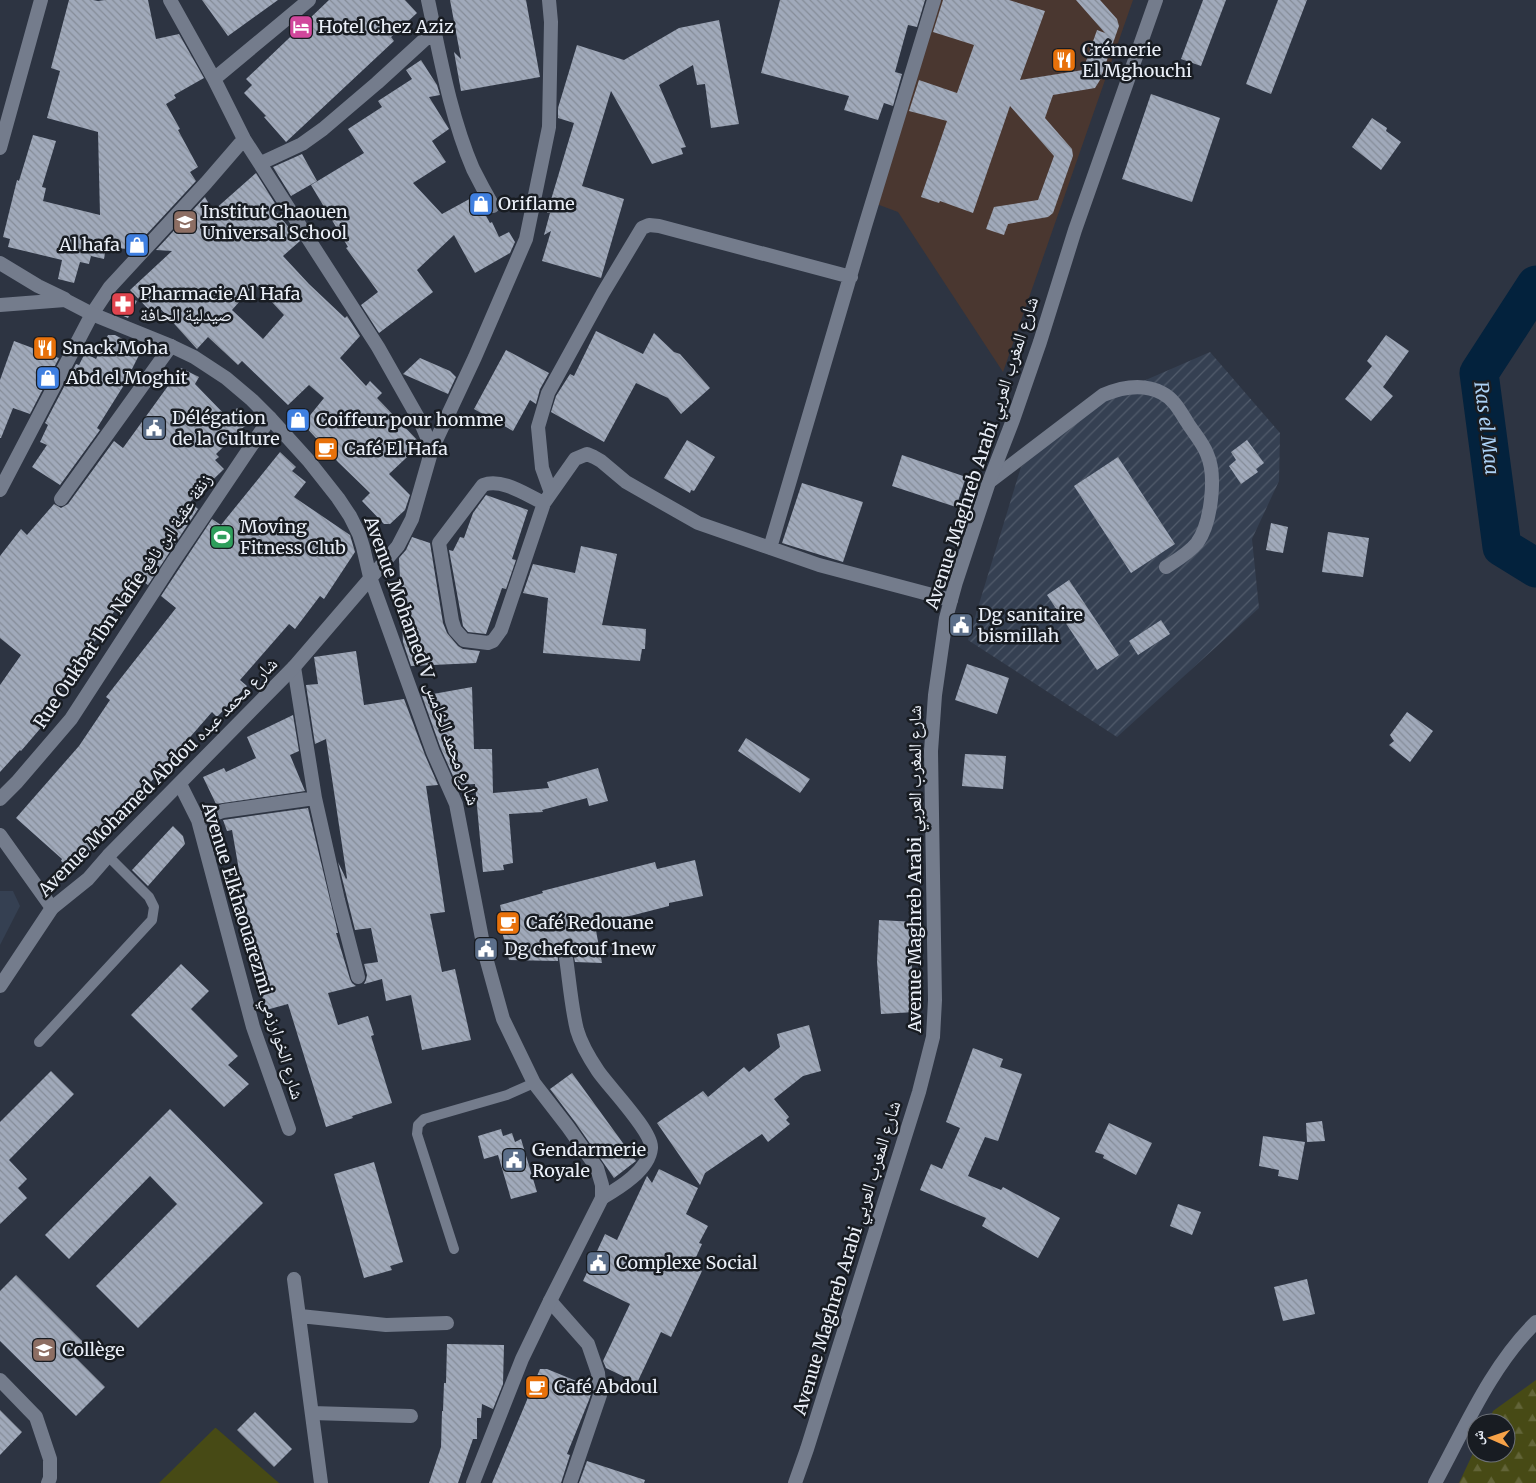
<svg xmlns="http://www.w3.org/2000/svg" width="1536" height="1483" font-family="Merriweather,'Noto Naskh Arabic',serif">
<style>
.commercial{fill:#4a3730}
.industrial{fill:url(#industrial-furrows)}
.built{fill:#354052}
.grass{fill:#474a15}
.forest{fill:url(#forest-firs)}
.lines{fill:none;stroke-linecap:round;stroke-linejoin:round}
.river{stroke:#03223d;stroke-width:39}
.building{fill:url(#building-back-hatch);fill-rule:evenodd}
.service{stroke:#747c8c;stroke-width:10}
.minor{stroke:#747c8c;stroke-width:14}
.tertiary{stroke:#747c8c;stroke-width:14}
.secondary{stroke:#747c8c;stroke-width:14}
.labels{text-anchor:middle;stroke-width:5;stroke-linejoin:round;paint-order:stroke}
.poi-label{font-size:18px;fill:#eaeff8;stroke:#181c22;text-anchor:start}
.street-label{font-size:18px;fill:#eaeff8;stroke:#181c22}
.water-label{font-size:19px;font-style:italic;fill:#acd1f5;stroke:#181c22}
</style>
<defs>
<pattern id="industrial-furrows" width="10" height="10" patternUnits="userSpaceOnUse" patternTransform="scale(1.25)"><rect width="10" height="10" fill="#354052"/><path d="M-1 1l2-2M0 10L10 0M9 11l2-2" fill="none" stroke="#525c6c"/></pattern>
<pattern id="forest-firs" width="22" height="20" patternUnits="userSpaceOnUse" patternTransform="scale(1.25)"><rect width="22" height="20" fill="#474a15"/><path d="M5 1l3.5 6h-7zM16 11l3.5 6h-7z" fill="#626438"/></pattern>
<pattern id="building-back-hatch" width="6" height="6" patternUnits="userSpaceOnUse" patternTransform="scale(1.25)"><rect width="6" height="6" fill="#a0a9ba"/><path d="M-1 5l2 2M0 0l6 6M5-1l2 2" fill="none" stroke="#858c98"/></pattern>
</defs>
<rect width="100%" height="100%" fill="#2d3442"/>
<path class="commercial" d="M941,0H1133L1003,372L898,212L874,203Z"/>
<path class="industrial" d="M1210,352L1280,433L1279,481L1252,539L1259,608L1117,737L968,640L1021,467L1093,403Z"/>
<path class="built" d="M0,891H13L20,906L0,945Z"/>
<path class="grass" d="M215,1428H216L279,1483H159Z"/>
<path class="forest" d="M1536,1380V1483H1459L1476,1447V1453H1506V1423H1488L1493,1411Z"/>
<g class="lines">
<path class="river" d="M1536,285L1479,373L1502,547L1536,568"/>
</g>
<path class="building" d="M69,0H93L98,1L105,0H148L156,39L179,34L204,78L174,95L176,98L166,104L180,129L178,130L198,167L190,172L196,181L133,249L106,248L104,259L91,256L89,264L80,262L74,283L58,279L62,260L8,247L10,239L3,237L17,180L19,181L33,135L56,141L42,187L46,188L43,201L100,215L98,132L47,118L60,71L51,68Z
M202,0H278L228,36Z
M329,0H405L417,13L391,37L394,41L286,142L264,117L266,116L244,93L252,85L246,79Z
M450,0H526L540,77L461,91L454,52L461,59Z
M780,0H925L917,27L908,25L895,72L902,74L893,106L884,103L878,120L844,110L849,96L761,73Z
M943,0H1009L1045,11L1020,80L1083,70L1097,30L1105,33L1076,0H1100L1117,19L1119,26L1100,80L1095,88L1053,95L1045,118L1072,149L1073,156L1053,213L1048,217L1008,224L1004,235L986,229L994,207L1038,200L1054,156L1010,106L973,213L940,201L939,203L921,197L947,121L909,111L919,80L957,93L974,45L933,32Z
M1203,0H1226L1201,66L1181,59Z
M1278,0H1307L1271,94L1246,84Z
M719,20L739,124L711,128L705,84L697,85L693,65L659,85L686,147L681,148L683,154L652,164L611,91L582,186L624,199L601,278L542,261L551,231L544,235L550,213H547L574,123L558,118V108L577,45L624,60L679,28Z
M421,60L437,85L440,95L429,97L449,129L432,141L446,162L413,183L442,214L475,196L490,223L492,222L499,237L509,232L515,242L510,253L475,273L454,235L417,270L433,292L379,333L361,305L378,292L346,248L348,247L311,185L364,153L348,129L382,107L378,101L412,79L406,70Z
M1151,94L1220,118L1192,202L1122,179Z
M1372,118L1387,128L1386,131L1401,142L1381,170L1352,147Z
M302,154L317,181L291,196L273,167Z
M256,173L276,205L272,207L300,241L283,256L309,284L345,318L347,316L360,336L340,358L366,386L370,381L382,393L377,398L421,444L389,474L410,495L405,510L390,524H384L362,501L370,493L338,462L303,424L324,398L309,385L288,405L242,361L238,365L208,337L197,349L158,306L151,312L130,290L172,251L156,250L205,197L213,211ZM255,284L284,315L263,339L232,310Z
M120,293L137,301L128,318L112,311Z
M596,331L643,354L654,333L674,352L680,354L710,388L681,414L668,398L636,383L604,442L551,412L556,396L570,374L574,376Z
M108,335H115L142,349L124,385L97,428L100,430L60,485L32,467L47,445L40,442L48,425L45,423L76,364L79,365L85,353L96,359Z
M1386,335L1409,351L1383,387L1393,396L1371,421L1345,399L1372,366L1367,361Z
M14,341L59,358L30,414L13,408L1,438H0V380Z
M506,350L549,373L540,389L536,404L530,400L513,431L474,409Z
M420,358L450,371L456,377L448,394L403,374Z
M181,368L199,377L195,384L228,418L237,408L250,421L216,454L219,457L215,460L224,469L190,502L198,509L148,585L140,579L98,632L100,634L45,712L51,716L21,751L20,750L0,772V685L21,655L0,638V556L21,529L27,535L54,504L61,508L68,504L114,441L123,448Z
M687,440L715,457L694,491L691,490L690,493L664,478Z
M1247,440L1264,463L1256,469L1258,472L1241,484L1229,466L1236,460L1231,452Z
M280,452L296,467L292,471L306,482L294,497L350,535L355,552L324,599L320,596L295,629L289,624L240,680L247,686L217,717L212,712L73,871L61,861L62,859L16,818L79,746L110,700L106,697L176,608L161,596L212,519L221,525Z
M902,455L966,477L956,507L892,486Z
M1118,457L1175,544L1131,573L1074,486Z
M802,483L863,502L843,562L782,543Z
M486,495L528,510L512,559L516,560L506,589L502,588L486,634L468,632L463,626L449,550L453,551L460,537L464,538L473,513Z
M1271,523L1288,527L1283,553L1266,550Z
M1328,532L1369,538L1363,577L1322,572Z
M412,537L430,543L443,623L447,633L458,646L463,649L480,651L476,663L411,666L403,642L399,558L406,550Z
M581,546L617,554L602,625L646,629L645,649H642L640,661L543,653L548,598L523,593L533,564L575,573Z
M1069,580L1119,655L1097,670L1047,595Z
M1161,620L1170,634L1138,655L1129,641Z
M356,651L364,705L404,699L425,755L438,785L426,786L445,912L430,914L442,972L455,969L471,1040L422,1050L411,995L386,1001L382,979L364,984L366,980L367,975L364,964L378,962L371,928L355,930L338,862L346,879L347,878L326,739L315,744L306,685L318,684L314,657Z
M967,664L1009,678L997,714L955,700Z
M472,687L474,749H492L493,793L549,788L547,782L598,768L608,801L589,806L587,798L542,810L543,812L509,814L513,863L503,865L504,870L483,872L475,784L457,785L441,749L422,696Z
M1407,712L1433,731L1410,762L1389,745L1394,741L1390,735Z
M293,715L299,751L290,755L305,791L216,804L203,777L224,768L226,772L256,758L247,737Z
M746,738L810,779L800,793L738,751Z
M965,754L1006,756L1003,789L962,786Z
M308,808L338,933H336L350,979L352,983L356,986L328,993L338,1025L368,1016L374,1035L371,1036L392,1103L352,1116L353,1118L326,1127L288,1004L266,1010L252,960L251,961L240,913L246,911L232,830L227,831L223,820Z
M173,826L183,836L185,844L148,886L132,870Z
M695,860L703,896L669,903V906L595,925L602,963L575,962L572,946L569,943L564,942L560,944L557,948L558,961L509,960L498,915L502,914L500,905L543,893L542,891L655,862L657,869Z
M879,920L916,922L915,955H911L915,1012L881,1014L877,961Z
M181,964L209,991L191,1009L238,1056L228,1065L249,1084L224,1107L131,1015Z
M809,1025L821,1071L803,1076L774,1099L789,1117L786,1120L790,1124L768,1142L762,1134L705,1173L700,1185L657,1123L703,1091L708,1097L744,1067L749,1072L780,1047L777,1034Z
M973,1048L1003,1059L1000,1067L1022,1074L998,1141L985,1137L968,1176L1001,1190L1003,1187L1060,1218L1038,1258L982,1226L986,1218L920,1190L931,1164L942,1169L960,1128L946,1122Z
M51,1071L74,1094L9,1160L27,1179L18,1188L27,1198L0,1224V1122Z
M572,1073L636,1161L614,1178L575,1122L550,1089Z
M170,1109L263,1203L138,1328L96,1286L177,1204L150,1176L69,1259L45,1235Z
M1322,1121L1325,1141L1307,1142L1306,1123Z
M1109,1123L1152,1143L1136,1175L1103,1158L1104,1155L1095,1152Z
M501,1129L503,1136L512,1133L515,1142L521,1139L537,1192L511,1199L498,1155L484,1159L478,1136Z
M1263,1136L1305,1142L1298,1180L1278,1176L1279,1170L1259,1166Z
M374,1162L403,1262L390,1266L392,1270L364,1278L334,1174Z
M659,1169L698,1188L686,1214L708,1226L699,1243L702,1244L692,1266L702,1271L671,1337L661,1332L637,1383L606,1368L603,1361L630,1304L583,1281L605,1234L617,1240L647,1176L652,1183Z
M1178,1204L1201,1212L1192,1235L1170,1226Z
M16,1275L85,1344L74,1356L105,1387L76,1416L0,1341V1291Z
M1307,1279L1315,1314L1283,1321L1274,1287Z
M447,1344L504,1345L503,1384L493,1409L482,1404L481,1418H477V1439H473L458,1483H429L441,1447L442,1411H443L444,1383H446Z
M540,1369H547L591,1387V1394L589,1400L567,1454L570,1455L561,1483H492Z
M0,1410L22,1432L0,1455Z
M255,1412L292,1449L274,1467L237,1430Z
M587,1461L645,1480L644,1483H579Z"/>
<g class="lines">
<path class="service" d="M39,1042L152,920L154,907L149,897L108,856
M454,1249L417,1134L418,1125L424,1119L507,1095L534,1083"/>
<path class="minor" d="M170,0L214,79L244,139L378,347L421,423L432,449
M428,0C440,56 450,115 473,169C479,181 486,194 493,206
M214,79L309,0
M261,163L302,144L323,129L377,83L435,30
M989,482L1103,395C1122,387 1143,383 1162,393C1174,399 1180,411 1187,422C1193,432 1203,443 1207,454C1217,476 1211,524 1197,543C1189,553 1177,560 1166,567
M0,490L92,314L110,287L206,183L244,139
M551,493L542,468L538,427L548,393L603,293L642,228L649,225L659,226L851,277
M61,499L171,346
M544,503L501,630L493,641L488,643L464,640L455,630L452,621L439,543L483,485C503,478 526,495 544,503L575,459L587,454L594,457L601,461L626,482L640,490L698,523L819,565L951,600
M770,548L865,226L934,0
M294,667L315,798L338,900L358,977
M180,784L198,820L253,1027L289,1129
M0,799L17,782L71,719L171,565L270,418
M198,820L223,811L315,798
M0,835L52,908
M565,951C569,976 571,1006 577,1030C581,1044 590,1059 598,1071C608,1086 653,1132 651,1148C649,1170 619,1188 602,1198
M294,1279L321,1483
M550,1301L588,1344L598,1373L600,1395L570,1483
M300,1316L386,1325L447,1323
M0,1380L36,1417L50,1459V1478L48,1483
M312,1413L411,1416"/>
<path class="tertiary" d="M0,148L41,0
M0,263L38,286L65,299
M0,305L65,300L92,314L171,346L194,357L226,378L252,400L270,418L308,460L338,498L350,516L359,534L363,547L370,577L433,752L456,804L485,954L503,1019L534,1083L568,1127L597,1168L602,1185V1198L550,1301L522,1359L473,1483
M0,986L52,908L88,879L108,856L294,667L398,546L412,519L432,449L475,357L526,239L549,127L551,22L549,0
M795,1483L807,1449L919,1092L933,1037L935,1000L931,751L935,695L946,618L956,582L989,482L1013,420L1040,342L1075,230L1156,0"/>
<path class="secondary" d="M1435,1483C1465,1428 1491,1366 1536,1322"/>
</g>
<defs>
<symbol id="hotel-square" viewBox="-11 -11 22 22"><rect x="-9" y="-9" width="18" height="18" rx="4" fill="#d1479c" stroke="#181c22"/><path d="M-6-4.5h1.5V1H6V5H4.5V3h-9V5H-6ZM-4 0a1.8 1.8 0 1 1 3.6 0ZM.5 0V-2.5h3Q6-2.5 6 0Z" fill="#fff"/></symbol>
<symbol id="restaurant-square" viewBox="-11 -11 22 22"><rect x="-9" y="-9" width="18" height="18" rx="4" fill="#e8710a" stroke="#181c22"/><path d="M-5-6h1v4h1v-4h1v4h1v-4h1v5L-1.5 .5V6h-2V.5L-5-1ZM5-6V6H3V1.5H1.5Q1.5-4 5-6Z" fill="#fff"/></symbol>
<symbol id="shop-square" viewBox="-11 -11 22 22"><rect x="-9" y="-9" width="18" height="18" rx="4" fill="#3f7fe0" stroke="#181c22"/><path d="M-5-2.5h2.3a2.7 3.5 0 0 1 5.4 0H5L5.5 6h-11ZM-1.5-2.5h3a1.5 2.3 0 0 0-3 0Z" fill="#fff"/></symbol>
<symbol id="university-square" viewBox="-11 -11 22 22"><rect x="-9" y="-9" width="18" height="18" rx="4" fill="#8d6e63" stroke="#181c22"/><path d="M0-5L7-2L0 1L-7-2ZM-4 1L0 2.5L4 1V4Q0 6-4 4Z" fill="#fff"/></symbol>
<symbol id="pharmacy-square" viewBox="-11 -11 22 22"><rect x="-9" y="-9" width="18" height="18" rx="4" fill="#e0444e" stroke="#181c22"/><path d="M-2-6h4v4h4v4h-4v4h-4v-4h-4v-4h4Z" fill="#fff"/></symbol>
<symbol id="civic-square" viewBox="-11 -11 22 22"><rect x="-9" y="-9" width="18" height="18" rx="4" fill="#5c6f8a" stroke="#181c22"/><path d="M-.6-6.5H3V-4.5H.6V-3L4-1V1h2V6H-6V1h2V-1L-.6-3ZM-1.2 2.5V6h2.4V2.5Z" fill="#fff"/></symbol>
<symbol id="cafe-square" viewBox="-11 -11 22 22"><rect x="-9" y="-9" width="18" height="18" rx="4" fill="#e8710a" stroke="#181c22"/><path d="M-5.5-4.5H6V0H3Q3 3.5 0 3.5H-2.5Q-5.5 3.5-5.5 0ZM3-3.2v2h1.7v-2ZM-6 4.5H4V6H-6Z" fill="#fff"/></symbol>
<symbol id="stadium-square" viewBox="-11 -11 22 22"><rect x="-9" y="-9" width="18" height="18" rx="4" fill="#2e9e5b" stroke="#181c22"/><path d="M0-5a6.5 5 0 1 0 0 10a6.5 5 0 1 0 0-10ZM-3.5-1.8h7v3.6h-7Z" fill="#fff"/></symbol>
<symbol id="school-square" viewBox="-11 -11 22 22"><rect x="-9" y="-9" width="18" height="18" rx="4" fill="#8d6e63" stroke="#181c22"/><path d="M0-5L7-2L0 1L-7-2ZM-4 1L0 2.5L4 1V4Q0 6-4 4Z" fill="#fff"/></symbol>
</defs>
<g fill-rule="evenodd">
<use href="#hotel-square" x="287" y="13" width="28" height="28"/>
<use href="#restaurant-square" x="1050" y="46" width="28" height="28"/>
<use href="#shop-square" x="467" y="190" width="28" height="28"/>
<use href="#university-square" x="171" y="208" width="28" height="28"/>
<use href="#shop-square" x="123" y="231" width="28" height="28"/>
<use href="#pharmacy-square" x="109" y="290" width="28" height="28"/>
<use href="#restaurant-square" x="31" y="334" width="28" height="28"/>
<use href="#shop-square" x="34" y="364" width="28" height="28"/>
<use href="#shop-square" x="284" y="406" width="28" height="28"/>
<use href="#civic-square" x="140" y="414" width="28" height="28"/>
<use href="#cafe-square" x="312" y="435" width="28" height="28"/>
<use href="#stadium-square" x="208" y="523" width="28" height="28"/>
<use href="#civic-square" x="947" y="611" width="28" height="28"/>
<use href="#cafe-square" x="494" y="909" width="28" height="28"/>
<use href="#civic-square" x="472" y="935" width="28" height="28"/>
<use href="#civic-square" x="500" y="1146" width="28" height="28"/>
<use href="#civic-square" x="584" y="1249" width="28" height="28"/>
<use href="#school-square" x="30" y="1336" width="28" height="28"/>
<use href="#cafe-square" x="523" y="1373" width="28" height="28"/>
</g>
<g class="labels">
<g class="poi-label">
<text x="318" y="33">Hotel Chez Aziz</text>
<text x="1082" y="56">Crémerie<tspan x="1082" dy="21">El Mghouchi</tspan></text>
<text x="498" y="210">Oriflame</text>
<text x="202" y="218">Institut Chaouen<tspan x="202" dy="21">Universal School</tspan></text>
<text x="120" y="251" text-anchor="end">Al hafa</text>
<text x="140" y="300">Pharmacie Al Hafa<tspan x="140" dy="21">صيدلية الحافة</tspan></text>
<text x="62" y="354">Snack Moha</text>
<text x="66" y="384">Abd el Moghit</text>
<text x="172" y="424">Délégation<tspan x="172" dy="21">de la Culture</tspan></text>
<text x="316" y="426">Coiffeur pour homme</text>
<text x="344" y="455">Café El Hafa</text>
<text x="240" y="533">Moving<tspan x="240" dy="21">Fitness Club</tspan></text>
<text x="978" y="621">Dg sanitaire<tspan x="978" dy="21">bismillah</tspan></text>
<text x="526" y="929">Café Redouane</text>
<text x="504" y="955">Dg chefcouf 1new</text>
<text x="532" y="1156">Gendarmerie<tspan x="532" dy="21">Royale</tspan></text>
<text x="616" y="1269">Complexe Social</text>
<text x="62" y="1356">Collège</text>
<text x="554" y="1393">Café Abdoul</text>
</g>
<g class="street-label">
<text transform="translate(982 453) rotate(-72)" y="6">Avenue Maghreb Arabi شارع المغرب العربي</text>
<text transform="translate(123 601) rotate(-56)" y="6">Rue Oukbat Ibn Nafie زنقة عقبة ابن نافع</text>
<text transform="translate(422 661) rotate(70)" y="6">Avenue Mohamed V شارع محمد الخامس</text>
<text transform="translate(158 777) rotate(-45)" y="6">Avenue Mohamed Abdou شارع محمد عبده</text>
<text transform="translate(915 869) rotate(-90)" y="6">Avenue Maghreb Arabi شارع المغرب العربي</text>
<text transform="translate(253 951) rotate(73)" y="6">Avenue Elkhaouarezmi شارع الخوارزمي</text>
<text transform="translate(847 1258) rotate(-73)" y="6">Avenue Maghreb Arabi شارع المغرب العربي</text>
</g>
<g class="water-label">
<text transform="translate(1487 428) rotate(83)" y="7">Ras el Maa</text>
</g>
</g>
<g transform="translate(1491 1438) rotate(272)"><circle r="24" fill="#181c22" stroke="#6c7078"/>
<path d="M0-4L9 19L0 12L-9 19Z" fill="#f7a248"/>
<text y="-8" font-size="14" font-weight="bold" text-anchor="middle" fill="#eaeff8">ش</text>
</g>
</svg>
